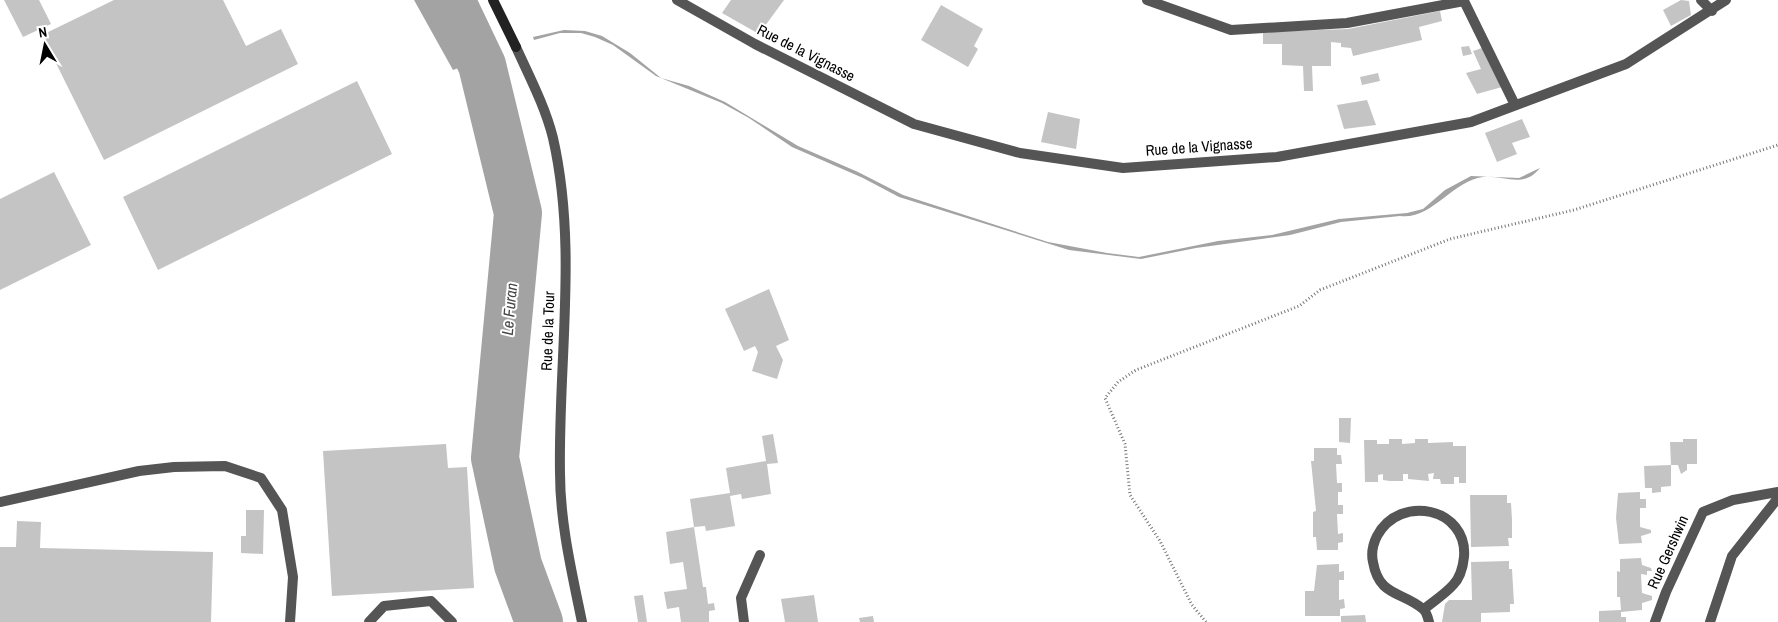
<svg xmlns="http://www.w3.org/2000/svg" width="1778" height="622" font-family="'Archivo Narrow',sans-serif">
<style>
.water{fill:#a3a3a3}
.lines{fill:none;stroke-linecap:round;stroke-linejoin:round}
.river{stroke:#a3a3a3;stroke-width:48}
.building{fill:#c4c4c4}
.path{stroke:#777;stroke-width:3;stroke-dasharray:1 2.5;stroke-linecap:butt}
.service{stroke:#555;stroke-width:10}
.minor{stroke:#555;stroke-width:10}
.tertiary{stroke:#555;stroke-width:10}
.secondary{stroke:#222;stroke-width:10}
.labels{text-anchor:middle;stroke-width:4;stroke-linejoin:round;paint-order:stroke}
.street-label{font-size:15px;fill:#000;stroke:#fff}
.water-label{font-size:16px;font-style:italic;fill:#444;stroke:#fff}
</style>
<rect width="100%" height="100%" fill="#fff"/>
<path class="water" d="M414,0H473L498,53L453,70Z
M564,30L585,31L602,36L630,53L661,78L689,86L725,102L798,146L858,172L903,195L1048,242L1107,253L1139,257L1218,241L1272,235L1339,219L1407,213L1423,209L1445,190L1471,176L1519,178L1540,168C1523,189 1506,175 1483,177C1452,181 1432,220 1400,216L1341,222L1290,235L1196,248L1141,259L1069,250L899,197L863,178L792,147L749,118L722,103L656,76L613,45L595,37L581,33H560L534,40L533,37Z"/>
<g class="lines">
<path class="river" d="M451,0L482,65L518,213L495,458L518,565L539,622"/>
</g>
<path class="building" d="M4,0H39L51,24L23,37Z
M114,0H223L246,46L281,29L298,64L104,160L42,35Z
M731,0H784L759,34L722,13Z
M1681,0L1689,1L1691,15L1671,26L1663,10Z
M941,5L983,29L974,46L978,49L968,67L921,40Z
M1440,11L1442,21L1419,27L1422,40L1353,56L1351,48L1341,47V43L1331,42V66H1312L1313,91H1304L1303,66L1282,65V44H1263V32L1348,29Z
M1469,46L1472,54L1463,56L1461,47Z
M1482,48L1502,87L1477,94L1466,73L1481,69L1473,51Z
M1378,73L1380,81L1362,85L1360,77Z
M357,81L392,154L158,270L123,197Z
M1367,100L1376,125L1344,129L1337,105Z
M1048,112L1080,119L1076,149L1041,142Z
M1522,119L1530,137L1512,143L1517,154L1497,162L1485,133Z
M54,172L91,245L0,290V199Z
M769,289L789,340L776,346L783,360L777,379L752,371L758,352L755,346L744,351L725,309Z
M1339,418H1351L1350,443L1339,442Z
M773,434L778,463L767,464L771,494L742,499L741,494L730,496L735,526L706,531L705,526L694,527L703,587H706L708,604L714,603L715,610L709,611V622H681L679,607L667,609L664,592L687,589L683,562L670,564L666,532L694,527L690,499L730,493L726,468L766,461L762,436Z
M1389,439H1402V444L1415,443V439H1428V443L1453,442V446H1466V483H1459V477H1454V484H1441L1440,479H1433L1434,473L1428,474L1429,481L1408,479V474H1403V481H1390L1383,480V474L1378,475V482H1365L1364,440H1377V444H1389Z
M1683,439H1697V464H1687V470L1681,474L1678,465H1671L1670,442H1683Z
M446,444L448,468L467,467L474,588L332,596L323,451Z
M1314,448H1337V455H1341L1342,464H1336L1337,483H1342V492H1338V505H1343V514H1337L1338,534L1343,533V542L1338,543V550H1317L1316,537H1313V512L1316,511L1311,461H1314Z
M1671,465V486L1661,487V492L1652,493V488H1645L1644,466Z
M1640,492V499H1646V508H1640V527L1651,530V533L1641,536L1642,543L1619,544L1616,518L1618,493Z
M1470,495H1507V503H1511L1512,520V538H1508L1509,546L1471,547Z
M246,510H264L263,554L241,553V536H246Z
M17,521L41,522L40,548L213,552L211,622H0V547H16Z
M1641,558L1642,565L1651,568L1652,571H1647V575L1641,574L1642,593L1652,596V600L1642,603V610L1621,612V617H1626V622H1599V611L1621,610L1620,597H1617V571L1620,572V559Z
M1509,561V569H1512L1514,604H1510V612L1481,613V622H1442L1445,604L1449,600H1472L1471,562Z
M1339,564V572L1344,571V580H1339V600L1344,599L1345,608L1340,609V616H1305V591H1314L1317,565Z
M643,595L647,622H638L634,596Z
M814,595L818,622H785L781,599Z
M1365,615L1366,622H1341V616Z
M873,616L874,622H860L859,618Z"/>
<g class="lines">
<path class="path" d="M1206,622L1192,605L1160,541L1130,495L1125,444L1105,398L1118,382L1136,370L1299,306L1320,290L1450,239L1574,210L1778,145"/>
<path class="service" d="M0,502L139,471L174,467L225,466L261,478L282,510L293,577L290,622
M369,622L384,606L431,601L452,622"/>
<path class="minor" d="M677,0L755,44L914,124L1020,153L1123,168L1277,157L1471,122L1626,64L1726,0
M1147,0L1231,30L1347,23L1464,1L1515,105
M1701,0L1712,11
M1424,609C1434,601 1445,594 1453,585C1460,578 1463,567 1464,557C1468,508 1400,493 1377,536C1373,544 1371,553 1373,562C1379,597 1402,591 1423,609C1426,611 1428,618 1429,622
M744,622L741,598L760,555
M1655,622L1666,592L1703,512L1733,500L1778,492
M1710,622L1732,556L1778,498"/>
<path class="tertiary" d="M516,47C529,76 545,106 553,138C578,248 558,361 560,473C560,523 572,573 582,622"/>
<path class="secondary" d="M493,0L516,47"/>
</g>
<g class="labels">
<g class="street-label">
<text transform="translate(806 53) rotate(27)" y="5">Rue de la Vignasse</text>
<text transform="translate(1199 147) rotate(-4)" y="5">Rue de la Vignasse</text>
<text transform="translate(548 331) rotate(-88)" y="5">Rue de la Tour</text>
<text transform="translate(1668 552) rotate(-66)" y="5">Rue Gershwin</text>
</g>
<g class="water-label">
<text transform="translate(509 309) rotate(-85)" y="6">Le Furan</text>
</g>
</g>
<g transform="translate(45 45) rotate(350)" stroke="#ffffff" stroke-width="4" paint-order="stroke">
<path d="M0-4L9 19L0 12L-9 19Z" fill="#000000"/>
<text y="-8" font-size="14" font-weight="bold" text-anchor="middle" fill="#000000">N</text>
</g>
</svg>
